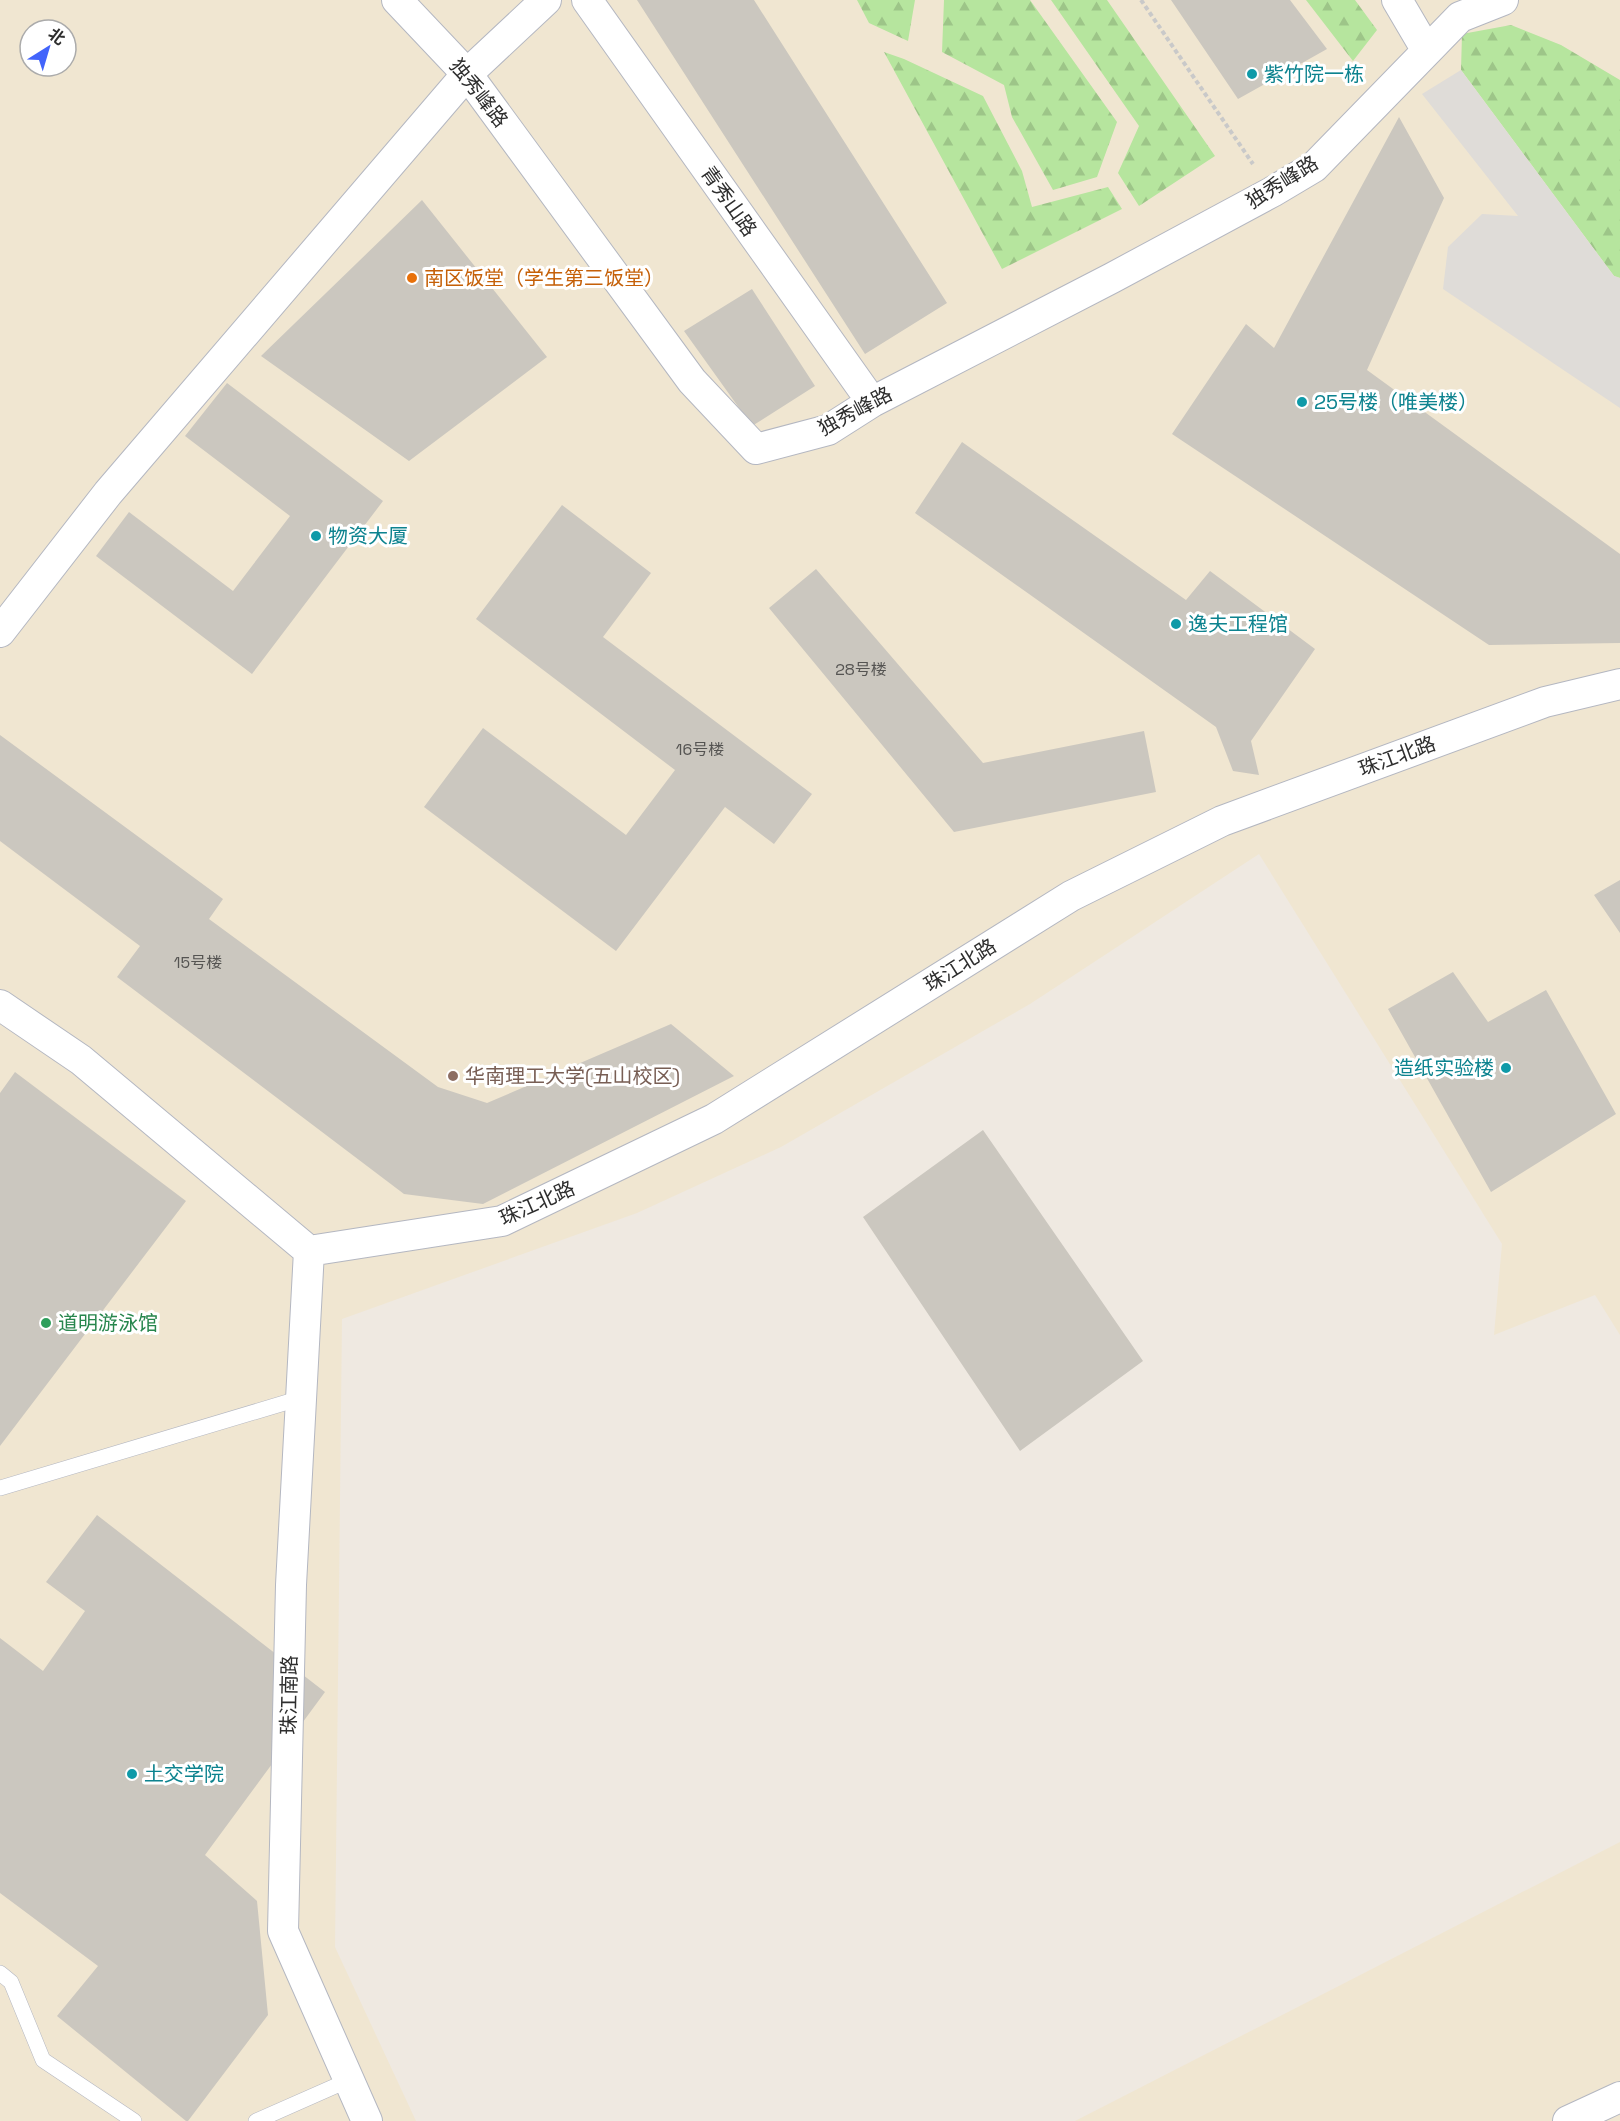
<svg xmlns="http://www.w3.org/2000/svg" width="1620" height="2121" font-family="'Space Grotesk','Noto Sans SC',sans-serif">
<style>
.education{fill:#f0e6d1;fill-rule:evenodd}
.forest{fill:url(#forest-firs)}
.plaza{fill:#dfdcd8}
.building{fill:#cbc7bf}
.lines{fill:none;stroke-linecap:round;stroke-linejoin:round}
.lane-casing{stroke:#b4b7c1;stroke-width:16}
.street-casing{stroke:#b4b7c1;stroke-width:32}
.path{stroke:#c9c9c9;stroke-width:4;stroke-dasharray:4.5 3;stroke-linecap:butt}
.lane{stroke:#fff;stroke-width:15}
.street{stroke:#fff;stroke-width:30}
.culture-dot{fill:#0f9aa8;stroke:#fff;stroke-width:2}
.food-dot{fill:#e8710a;stroke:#fff;stroke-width:2}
.education-dot{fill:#8d6e63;stroke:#fff;stroke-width:2}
.leisure-dot{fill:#2e9e5b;stroke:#fff;stroke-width:2}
.labels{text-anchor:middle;stroke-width:6;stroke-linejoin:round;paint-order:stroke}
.number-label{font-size:16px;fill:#555452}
.culture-label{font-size:20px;fill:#0d838f;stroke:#fff;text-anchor:start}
.street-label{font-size:20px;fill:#2e2e2e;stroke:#fff}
.food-label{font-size:20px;fill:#c56008;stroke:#fff;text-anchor:start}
.education-label{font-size:20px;fill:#785e54;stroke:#fff;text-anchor:start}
.leisure-label{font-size:20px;fill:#27864d;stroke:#fff;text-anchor:start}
</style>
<defs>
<pattern id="forest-firs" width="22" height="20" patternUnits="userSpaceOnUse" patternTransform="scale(1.5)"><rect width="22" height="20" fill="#b6e59e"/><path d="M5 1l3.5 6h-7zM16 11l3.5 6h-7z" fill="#9dc588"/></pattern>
</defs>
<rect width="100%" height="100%" fill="#efe9e1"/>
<path class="education" d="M0,0H1620V1335L1595,1295L1494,1335L1502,1244L1259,854L1030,1004L781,1147L637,1213L342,1319L335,1947L416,2121H0ZM30,30H66V66H30Z
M1620,1842V2121H1075Z"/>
<path class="forest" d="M857,0H915L908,41L869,23Z
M944,0H1030L1117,122L1097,177L1053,190L1012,117L1004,85L942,52Z
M1051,0H1107L1215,156L1139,206L1118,173L1139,126Z
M1306,0H1355L1377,30L1353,61Z
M1511,25L1561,45L1620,80V278L1614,276L1461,70L1462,34Z
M884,52L904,59L983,96L1022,171L1032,207L1108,187L1122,209L1002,269Z"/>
<path class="plaza" d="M1461,70L1614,276L1620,278V408L1443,289L1448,247L1482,214L1518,216L1422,94Z"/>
<path class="building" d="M637,0H754L947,303L865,354Z
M1171,0H1290L1327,49L1238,99Z
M1399,117L1444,198L1367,370L1620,554V643L1489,645L1172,434L1246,324L1274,348Z
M422,200L547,357L409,461L261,356Z
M752,289L815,386L752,426L684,331Z
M227,383L383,501L252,674L96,556L129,512L233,591L290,516L185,436Z
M962,442L1186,600L1210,571L1315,649L1251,741L1259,775L1233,771L1216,727L915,513Z
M562,505L651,573L603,637L812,794L774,844L725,807L616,951L424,807L483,728L626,835L675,770L476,619Z
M816,569L983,763L1144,731L1156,792L954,832L769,608Z
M0,735L223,899L209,919L438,1087L487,1103L671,1024L734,1076L483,1204L404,1194L117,977L140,946L0,841Z
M1620,880V933L1594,895Z
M1453,972L1488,1022L1546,990L1616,1114L1491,1192L1388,1009Z
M15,1072L186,1201L0,1446V1093Z
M983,1130L1143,1361L1020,1451L863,1217Z
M97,1515L325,1692L205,1855L257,1901L268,2015L188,2121H186L57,2016L98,1966L0,1893V1638L43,1671L85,1611L46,1582Z"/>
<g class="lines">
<defs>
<path id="lane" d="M0,1488L301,1398
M0,1973L11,1982L43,2060L134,2121
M256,2121L349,2080"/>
<path id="street" d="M397,0L467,74L692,381L756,449L828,430L872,402L1112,278L1272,192L1314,167L1427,51
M587,0L872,402
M1397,0L1427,51L1460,17L1503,0
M0,632L108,493L467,74L546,0
M0,1005L81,1060L309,1251
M309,1251L502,1221L714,1119L1071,896L1222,821L1545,702L1620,684
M309,1251L291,1585L283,1931L367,2121
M1568,2121L1620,2097"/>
</defs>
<use href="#lane" class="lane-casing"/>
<use href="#street" class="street-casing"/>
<path class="path" d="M1141,0L1253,164"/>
<use href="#lane" class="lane"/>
<use href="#street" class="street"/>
</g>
<g class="culture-dot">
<circle cx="1252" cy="74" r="6"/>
<circle cx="1302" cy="402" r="6"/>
<circle cx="316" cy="536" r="6"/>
<circle cx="1176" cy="624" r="6"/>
<circle cx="1506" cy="1068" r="6"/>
<circle cx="132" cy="1774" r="6"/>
</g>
<circle class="food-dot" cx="412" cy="278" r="6"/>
<circle class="education-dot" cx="453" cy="1076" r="6"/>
<circle class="leisure-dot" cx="46" cy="1323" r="6"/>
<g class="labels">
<g class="number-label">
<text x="861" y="675">28号楼</text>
<text x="700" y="755">16号楼</text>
<text x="198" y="968">15号楼</text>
</g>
<g class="culture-label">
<text x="1264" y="81">紫竹院一栋</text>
<text x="1314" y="409">25号楼（唯美楼）</text>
<text x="328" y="543">物资大厦</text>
<text x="1188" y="631">逸夫工程馆</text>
<text x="1494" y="1075" text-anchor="end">造纸实验楼</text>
<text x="144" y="1781">土交学院</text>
</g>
<g class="street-label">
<text transform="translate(479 93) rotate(52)" y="7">独秀峰路</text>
<text transform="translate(1282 182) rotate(-32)" y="7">独秀峰路</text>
<text transform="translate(729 201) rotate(55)" y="7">青秀山路</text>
<text transform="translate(855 411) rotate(-28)" y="7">独秀峰路</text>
<text transform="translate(1397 756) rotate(-20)" y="7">珠江北路</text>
<text transform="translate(960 965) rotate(-32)" y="7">珠江北路</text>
<text transform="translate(537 1203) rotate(-24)" y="7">珠江北路</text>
<text transform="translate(289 1695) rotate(-89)" y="7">珠江南路</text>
</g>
<g class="food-label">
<text x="424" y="285">南区饭堂（学生第三饭堂）</text>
</g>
<g class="education-label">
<text x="465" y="1083">华南理工大学(五山校区)</text>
</g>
<g class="leisure-label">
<text x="58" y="1330">道明游泳馆</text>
</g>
</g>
<g transform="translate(48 48) rotate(37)"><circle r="28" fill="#ffffff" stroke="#ababab" stroke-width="1.5"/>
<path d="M0-4.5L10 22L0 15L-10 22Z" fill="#4264fb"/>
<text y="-9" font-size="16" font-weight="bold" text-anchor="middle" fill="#2e2e2e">北</text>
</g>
</svg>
